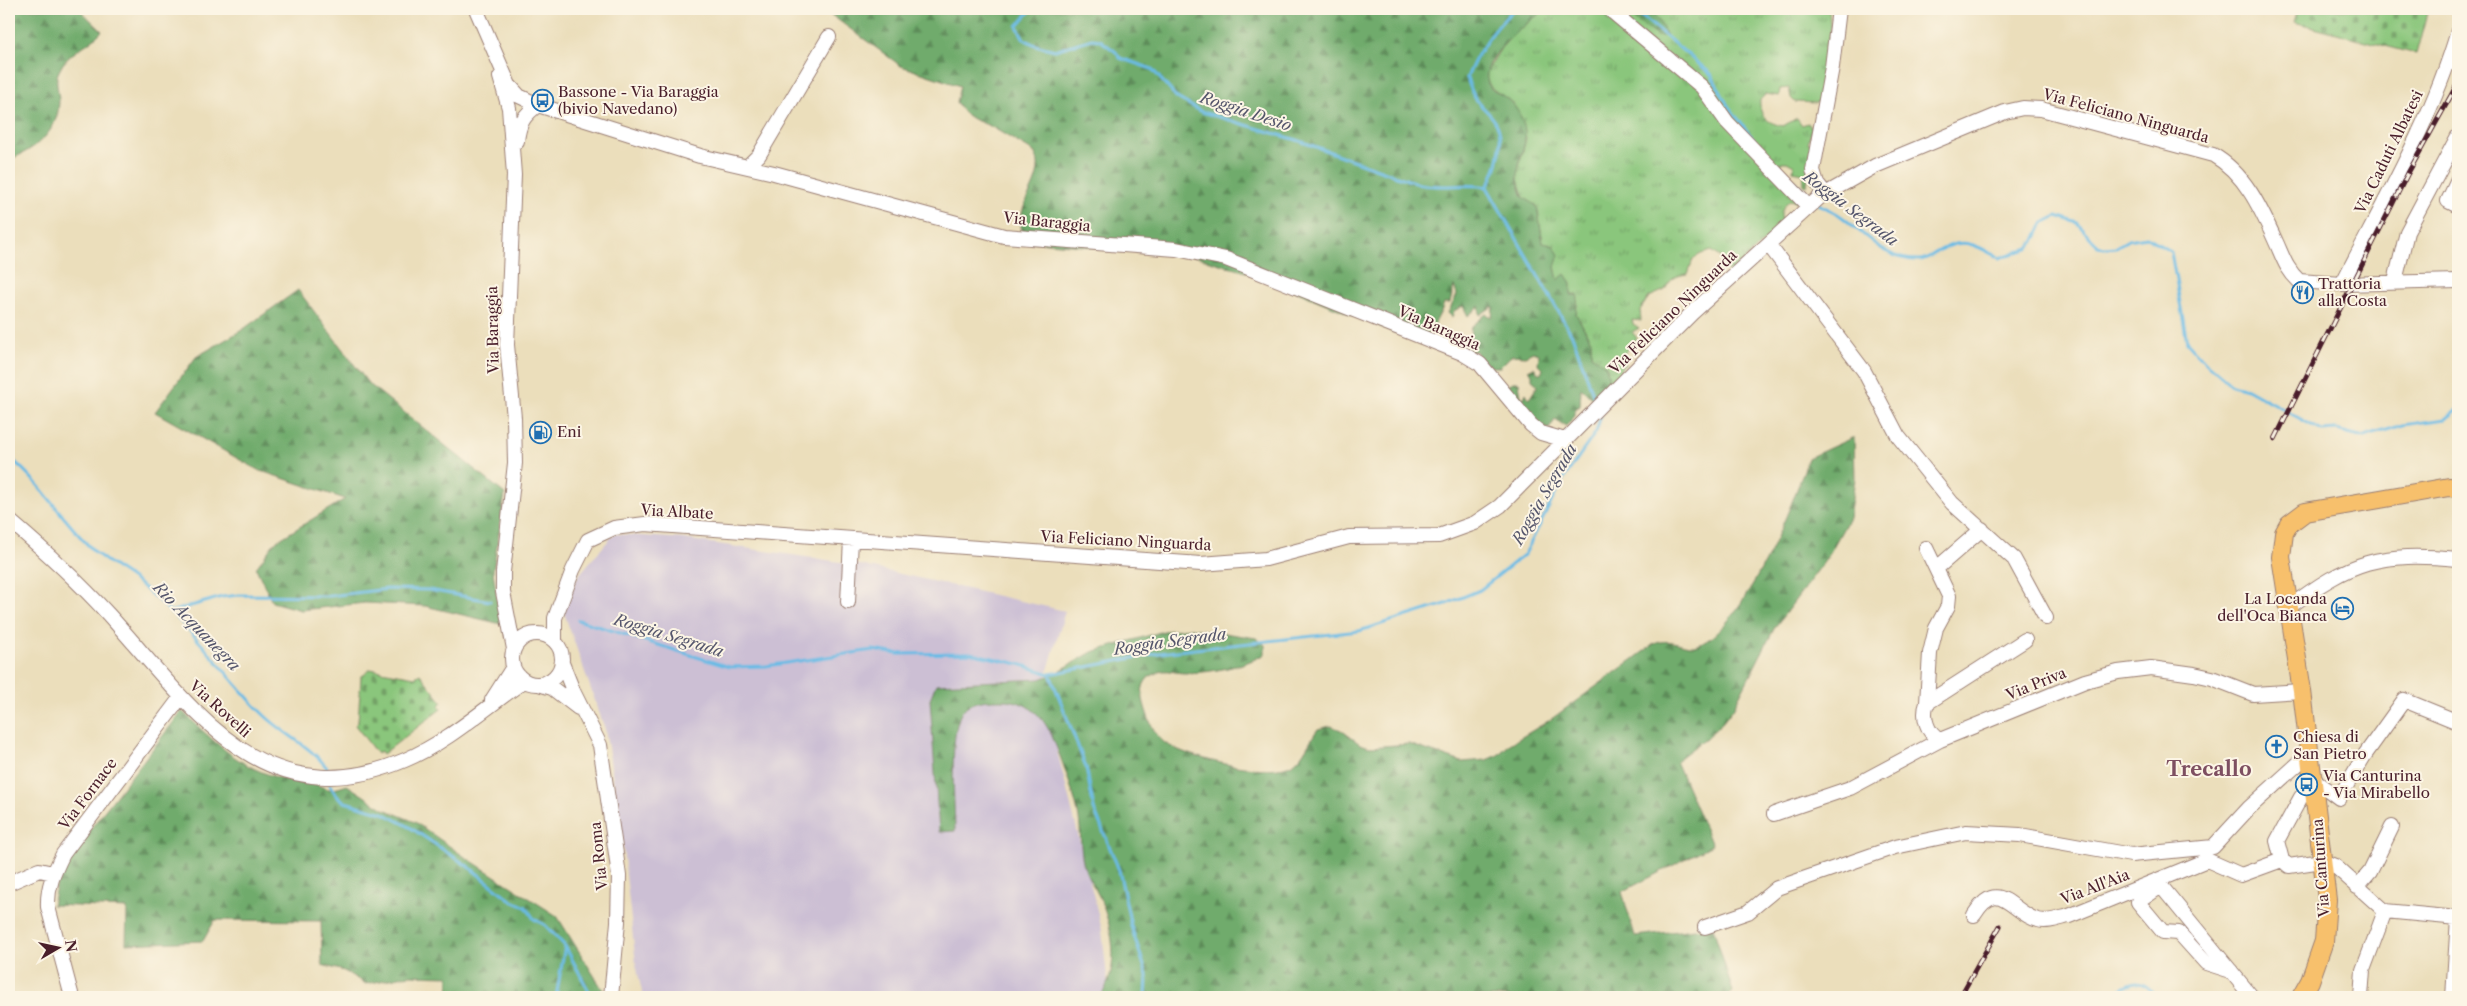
<svg xmlns="http://www.w3.org/2000/svg" width="2467" height="1006" font-family="'Libre Caslon Text',serif">
<style>
.industrial{fill:#ccbfd4}
.grass{fill:url(#grass-tufts);stroke:#6a7254}
.forest{fill:url(#forest-firs);stroke:#5c654c}
.cemetery{fill:url(#cemetery-stones);stroke:#6a7254}
.lines{fill:none;stroke-linecap:round;stroke-linejoin:round}
.stream{stroke:#6abbe5;stroke-width:3}
.minor-casing{stroke:#9a7e73;stroke-width:16}
.major-casing{stroke:#9a7e73;stroke-width:20}
.minor{stroke:#fff;stroke-width:14}
.major{stroke:#f7c06c;stroke-width:18}
.rail-casing{stroke:#4a1f2b;stroke-width:5}
.rail{stroke:#fcf5e5;stroke-width:3;stroke-dasharray:9;stroke-linecap:butt}
.labels{text-anchor:middle;stroke-width:4;stroke-linejoin:round;paint-order:stroke}
.poi-label{font-size:15px;fill:#4a1f2b;stroke:#fcf5e5;text-anchor:start}
.street-label{font-size:15px;fill:#4a1f2b;stroke:#fcf5e5}
.water-label{font-size:16px;font-style:italic;fill:#55566c;stroke:#fcf5e5}
.district-label{font-size:20px;font-weight:bold;fill:#7e4f61;stroke:#fcf5e5}
</style>
<defs>
<pattern id="grass-tufts" width="24" height="20" patternUnits="userSpaceOnUse" patternTransform="scale(1.25)"><rect width="24" height="20" fill="#8ac67c"/><path d="M3 7l-1-3M5 7V3M7 7l1-3M15 17l-1-3M17 17v-4M19 17l1-3" fill="none" stroke="#73a066"/></pattern>
<pattern id="forest-firs" width="22" height="20" patternUnits="userSpaceOnUse" patternTransform="scale(1.25)"><rect width="22" height="20" fill="#6fab6c"/><path d="M5 1l3.5 6h-7zM16 11l3.5 6h-7z" fill="#5d8b59"/></pattern>
<pattern id="cemetery-stones" width="16" height="16" patternUnits="userSpaceOnUse" patternTransform="scale(1.25)"><rect width="16" height="16" fill="#8ac67c"/><path d="M2 7V4a2 2 0 0 1 4 0v3zM10 15v-3a2 2 0 0 1 4 0v3z" fill="#73a066"/></pattern>
</defs>
<rect width="100%" height="100%" fill="#fcf5e5"/>
<filter id="ink" filterUnits="userSpaceOnUse"><feTurbulence type="fractalNoise" baseFrequency=".02" numOctaves="2"/><feDisplacementMap in="SourceGraphic" scale="10" xChannelSelector="R" yChannelSelector="G"/><feConvolveMatrix kernelMatrix="1 2 1 2 8 2 1 2 1" color-interpolation-filters="sRGB"/></filter>
<filter id="wash" filterUnits="userSpaceOnUse"><feTurbulence type="fractalNoise" baseFrequency=".0096" numOctaves="4" result="noise"/><feDisplacementMap in="SourceGraphic" scale="20" xChannelSelector="R" yChannelSelector="G"/><feGaussianBlur stdDeviation="1.12" result="paint"/><feColorMatrix in="noise" values="0 0 0 0 0 0 0 0 0 0 0 0 0 0 0 0 0 1.4 0 .05"/><feComposite in="paint" operator="in"/></filter>
<g filter="url(#wash)">
<rect width="100%" height="100%" fill="#ebdebb"/>
<path class="industrial" d="M614,534L684,539L860,565L1065,611L1042,691L1102,930L1109,997H643L636,964L620,821L605,729L563,610L578,576Z"/>
<path class="grass" d="M1546,9H1621L1657,36L1658,19L1648,9H1829L1832,49L1822,101L1816,103L1795,102L1791,98L1789,88L1780,89L1779,96L1766,94L1760,100C1759,116 1767,123 1783,126L1797,118L1802,125L1808,123L1812,129L1808,143L1812,144L1807,186L1804,185L1803,173L1793,171L1794,166L1787,162H1781L1782,172L1797,202L1790,200C1781,208 1779,213 1783,224L1732,271L1727,272L1720,257L1712,251L1701,254L1693,259L1688,274C1676,275 1670,279 1665,290L1649,297L1640,310L1641,321L1632,320L1633,324L1639,328L1632,332L1637,338L1620,359L1626,364L1622,366L1616,383L1610,385L1606,366L1591,355V341L1576,314L1578,295H1571L1565,275L1558,281L1555,267L1543,243L1537,206L1523,197L1517,175L1526,138L1513,103L1491,88L1486,78L1487,71L1501,48L1515,32Z"/>
<path class="forest" d="M9,9H79L102,31C89,46 67,52 59,71C54,80 59,92 59,102C58,133 35,149 9,160Z
M823,9H1546C1528,22 1473,62 1490,87C1492,91 1498,93 1502,95C1514,103 1520,112 1524,126C1529,143 1518,157 1518,174C1517,181 1521,190 1523,197L1537,206L1543,243L1554,246L1559,255L1555,267L1558,280L1565,274L1571,283V295H1578L1576,314L1591,341V355L1606,366L1610,385L1605,396L1594,401L1581,388L1580,406L1575,409V416L1566,426L1555,420L1549,429L1537,425L1507,386L1513,382H1519L1521,397L1524,398L1526,393L1529,399L1538,385L1532,380V374L1528,370L1534,367L1537,372L1541,374L1543,369L1538,364L1539,354L1533,352L1525,356L1512,355L1500,367H1491L1479,358L1476,351L1471,352L1465,347L1470,342L1476,346L1470,339L1471,327L1486,314L1492,317L1493,306L1480,315L1479,306L1468,316L1463,306L1454,311L1452,317L1448,313L1457,295L1454,286L1450,303H1444C1441,315 1433,322 1433,333L1410,339L1259,276L1194,256L1027,241C1025,236 1021,230 1021,226C1018,201 1049,175 1034,152L990,126L973,119L964,113L956,102L960,86L901,66Z
M1621,9H1648L1658,19L1667,36H1657Z
M298,290L368,383L505,494L493,571L501,624L425,606L365,603L301,610L272,602L256,568L275,542L345,499L258,470L155,412L196,357L242,330Z
M1854,437L1855,479L1849,518L1827,558L1775,627L1733,709L1722,723L1706,738L1676,761L1712,845L1622,892L1635,936L1713,927L1733,992L1727,997H1100C1121,967 1113,929 1099,896C1095,887 1088,879 1085,869C1079,852 1082,831 1078,813C1074,793 1059,752 1051,734C1041,714 1027,701 1004,700C992,700 975,699 965,708C947,724 955,805 955,831L939,832L930,699L936,684L1040,679L1054,674L1092,652L1164,631L1191,628L1256,638L1265,645V654C1243,667 1210,673 1184,673C1177,673 1169,670 1162,671C1158,672 1151,676 1148,678C1140,687 1142,696 1145,707C1149,720 1154,735 1165,743C1187,758 1270,779 1294,763C1304,756 1310,739 1318,729L1331,726L1341,730L1360,744L1370,747L1409,744L1462,762L1486,760L1498,755L1510,744L1550,720L1654,644C1674,636 1685,650 1698,645C1743,629 1794,503 1808,458Z
M182,711C227,754 249,777 313,784C319,785 323,788 328,789C333,790 341,787 347,785L384,809L415,822L462,855L557,916L603,990L610,997H448L449,976L409,975L366,984L344,971L322,965L321,921L215,920L203,941L126,944L127,908L52,905L59,873L67,859Z"/>
<path class="cemetery" d="M2298,9H2428L2416,54L2294,22Z
M370,669L415,677L420,674L442,702L439,705L441,709L383,754L381,751L377,754L355,725L358,722L361,677Z"/>
<g class="lines">
<path class="stream" d="M1032,9L1017,26L1024,39L1035,45L1055,50L1092,39L1100,40L1116,52L1120,58L1152,69L1177,98L1202,112L1297,140L1419,184C1442,189 1464,183 1487,187
M1633,9L1711,74L1728,106L1754,140
M1784,172L1812,198
M1487,187L1573,337L1596,403
M1487,187C1497,171 1506,141 1496,123C1491,113 1479,106 1474,96C1471,90 1469,84 1467,78C1477,51 1494,29 1514,9
M1819,204C1826,209 1835,211 1842,217C1866,235 1887,262 1920,260C1926,260 1932,255 1937,252C1963,236 1974,244 1999,258L2029,248L2036,238L2043,223L2057,216L2077,223L2098,246L2104,248L2116,247L2128,240L2147,237L2171,252L2187,342L2206,363L2232,385L2247,389L2322,431L2336,430L2364,437L2403,425L2446,419L2458,409
M9,457C42,483 64,523 95,552C109,565 125,572 138,583C151,593 163,605 175,616C206,646 231,681 261,712C281,733 310,745 327,768
M170,612L222,597L239,595L329,596L388,589L429,590L490,601
M578,620L729,667L766,666L873,650L898,654L970,653L1019,664L1050,674L1159,653L1359,631L1446,604L1480,590L1525,554L1562,481L1596,432L1601,415L1599,411
M1050,674L1086,767L1094,809L1119,870L1131,926L1147,975L1146,997
M330,785L336,795L345,802L383,813L408,826L469,867L512,901L526,907L534,919L545,925L565,946L592,997
M556,997L565,946
M2107,997C2128,986 2140,972 2156,997"/>
</g>
</g>
<g filter="url(#ink)">
<g class="lines">
<defs>
<path id="minor" d="M476,9L509,85L519,96L538,105L700,156L774,173L1004,236L1176,249L1226,259L1462,353L1480,364L1531,425L1541,433L1565,440
M1609,9L1702,87L1727,122L1809,207
M500,77L509,108L514,175L507,345L514,418L515,463L503,572V592L514,649
M517,141C519,123 524,115 538,105
M748,166L759,155L829,37
M2458,180L2448,201L2458,206
M1825,193L1817,183L1813,170L1832,67L1839,9
M1768,244L1864,371L1898,436L1952,503L2014,559L2046,618
M2395,281L2407,232L2458,136
M2342,284C2384,202 2432,120 2458,31
M9,520C43,549 77,580 108,614C191,705 261,821 405,760C448,742 485,708 524,681
M1926,548L1949,596L1948,606L1936,628L1930,653L1927,703
M1937,568L1982,529
M848,602L851,539
M2288,608C2351,560 2380,552 2458,559
M512 659a25 25 0 1 1 50 0a25 25 0 1 1-50 0Z
M555,640V618L573,570L588,540L614,528L645,524L1201,564L1266,559L1349,537L1439,536L1475,523L1500,506L1692,313L1820,197L1875,166L2005,112L2023,108L2041,109L2213,155C2245,173 2261,209 2276,242C2283,257 2286,269 2299,281L2342,284L2458,281
M562,663L574,693L600,745L616,854L619,876L618,922L611,997
M539,684L552,688L578,708
M492,700L513,667
M1940,740C1927,734 1922,716 1927,703L2025,640
M2312,778L2339,798L2364,756L2404,700L2458,722
M2314,792L2301,797L2277,841L2282,860L2289,866L2322,861L2335,866L2385,911L2458,918
M1774,814L1850,788L1940,740L2085,681L2118,672L2151,668L2194,674L2212,678L2253,694L2302,691
M9,883L39,870L53,873
M2357,887L2370,872L2392,827
M1974,915C1999,875 2012,914 2038,920C2047,923 2060,918 2069,916L2207,860L2241,875L2282,860
M1705,927L1748,912L1777,888L1895,847L1966,832L2020,835L2131,855L2213,847L2249,808L2310,753
M2231,971L2206,963L2179,933L2163,932L2138,902L2161,886L2252,997
M72,997L48,907C47,887 54,872 63,854L181,697
M2361,997L2363,970L2385,911
M2453,997L2458,918"/>
<path id="major" d="M2301,997L2310,981L2324,941L2327,900L2302,691L2281,557L2284,533L2289,524L2305,512L2449,487L2458,488"/>
</defs>
<use href="#minor" class="minor-casing"/>
<use href="#major" class="major-casing"/>
<use href="#minor" class="minor"/>
<use href="#major" class="major"/>
<defs>
<path id="rail" d="M2275,439L2408,173L2458,83
M1960,997L2000,926"/>
</defs>
<use href="#rail" class="rail-casing"/>
<use href="#rail" class="rail"/>
</g>
</g>
<defs>
<symbol id="bus-ring" viewBox="-11 -11 22 22"><circle r="9.5" fill="#fcf5e5" stroke="#1f6fb2" stroke-width="1.5"/><path d="M-5-6H5V4H4V6H2V4H-2V6H-4V4H-5ZM-3.5-4V0h7V-4ZM-3.5 1.2v1.5H-2V1.2ZM2 1.2v1.5H3.5V1.2Z" fill="#1f6fb2"/></symbol>
<symbol id="restaurant-ring" viewBox="-11 -11 22 22"><circle r="9.5" fill="#fcf5e5" stroke="#1f6fb2" stroke-width="1.5"/><path d="M-5-6h1v4h1v-4h1v4h1v-4h1v5L-1.5 .5V6h-2V.5L-5-1ZM5-6V6H3V1.5H1.5Q1.5-4 5-6Z" fill="#1f6fb2"/></symbol>
<symbol id="fuel-ring" viewBox="-11 -11 22 22"><circle r="9.5" fill="#fcf5e5" stroke="#1f6fb2" stroke-width="1.5"/><path d="M-5.5-6h7V0h2V4h1.3V-2.5L3-4.5l.8-.8L6-3V5H2.5V1h-1V6h-7ZM-4.2-4.7v3.2H.2V-4.7Z" fill="#1f6fb2"/></symbol>
<symbol id="hotel-ring" viewBox="-11 -11 22 22"><circle r="9.5" fill="#fcf5e5" stroke="#1f6fb2" stroke-width="1.5"/><path d="M-6-4.5h1.5V1H6V5H4.5V3h-9V5H-6ZM-4 0a1.8 1.8 0 1 1 3.6 0ZM.5 0V-2.5h3Q6-2.5 6 0Z" fill="#1f6fb2"/></symbol>
<symbol id="church-ring" viewBox="-11 -11 22 22"><circle r="9.5" fill="#fcf5e5" stroke="#1f6fb2" stroke-width="1.5"/><path d="M-1.2-6h2.4v3.5h3.3v2.4h-3.3V6h-2.4V-.1h-3.3v-2.4h3.3Z" fill="#1f6fb2"/></symbol>
</defs>
<g fill-rule="evenodd">
<use href="#bus-ring" x="530" y="88" width="25" height="25"/>
<use href="#restaurant-ring" x="2290" y="280" width="25" height="25"/>
<use href="#fuel-ring" x="528" y="420" width="25" height="25"/>
<use href="#hotel-ring" x="2330" y="596" width="25" height="25"/>
<use href="#church-ring" x="2264" y="734" width="25" height="25"/>
<use href="#bus-ring" x="2294" y="772" width="25" height="25"/>
</g>
<g class="labels">
<g class="poi-label">
<text x="558" y="97">Bassone - Via Baraggia<tspan x="558" dy="17">(bivio Navedano)</tspan></text>
<text x="2318" y="289">Trattoria<tspan x="2318" dy="17">alla Costa</tspan></text>
<text x="557" y="437">Eni</text>
<text x="2327" y="604" text-anchor="end">La Locanda<tspan x="2327" dy="17">dell'Oca Bianca</tspan></text>
<text x="2293" y="742">Chiesa di<tspan x="2293" dy="17">San Pietro</tspan></text>
<text x="2323" y="781">Via Canturina<tspan x="2323" dy="17">- Via Mirabello</tspan></text>
</g>
<g class="street-label">
<text transform="translate(2126 116) rotate(15)" y="5">Via Feliciano Ninguarda</text>
<text transform="translate(2389 152) rotate(-64)" y="5">Via Caduti Albatesi</text>
<text transform="translate(1047 222) rotate(6)" y="5">Via Baraggia</text>
<text transform="translate(1673 312) rotate(-44)" y="5">Via Feliciano Ninguarda</text>
<text transform="translate(1439 328) rotate(24)" y="5">Via Baraggia</text>
<text transform="translate(493 330) rotate(-91)" y="5">Via Baraggia</text>
<text transform="translate(677 512) rotate(3)" y="5">Via Albate</text>
<text transform="translate(1126 541) rotate(3)" y="5">Via Feliciano Ninguarda</text>
<text transform="translate(2036 684) rotate(-22)" y="5">Via Priva</text>
<text transform="translate(220 709) rotate(42)" y="5">Via Rovelli</text>
<text transform="translate(88 794) rotate(-53)" y="5">Via Fornace</text>
<text transform="translate(599 856) rotate(-96)" y="5">Via Roma</text>
<text transform="translate(2321 868) rotate(-94)" y="5">Via Canturina</text>
<text transform="translate(2095 887) rotate(-21)" y="5">Via All'Aia</text>
</g>
<g class="water-label">
<text transform="translate(1246 111) rotate(18)" y="6">Roggia Desio</text>
<text transform="translate(1851 208) rotate(37)" y="6">Roggia Segrada</text>
<text transform="translate(1544 494) rotate(-60)" y="6">Roggia Segrada</text>
<text transform="translate(197 626) rotate(46)" y="6">Rio Acquanegra</text>
<text transform="translate(669 635) rotate(17)" y="6">Roggia Segrada</text>
<text transform="translate(1170 641) rotate(-8)" y="6">Roggia Segrada</text>
</g>
<g class="district-label">
<text x="2209" y="776">Trecallo</text>
</g>
</g>
<rect width="2467" height="1006" fill="none" stroke="#fcf5e5" stroke-width="30"/>
<g transform="translate(58 948) rotate(81)" stroke="#fcf5e5" stroke-width="4" paint-order="stroke">
<path d="M0-4L9 19L0 12L-9 19Z" fill="#4a1f2b"/>
<text y="-8" font-size="14" font-weight="bold" text-anchor="middle" fill="#4a1f2b">N</text>
</g>
</svg>
